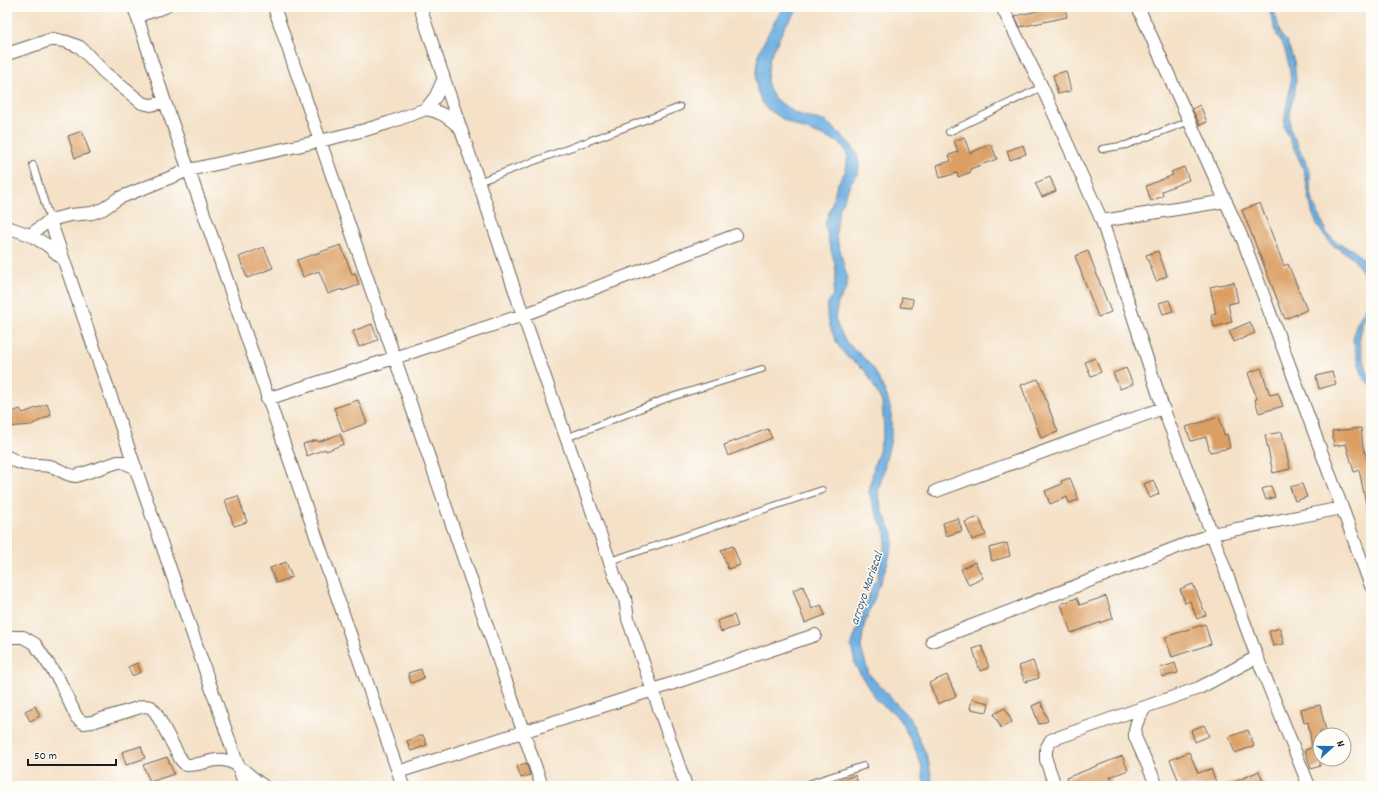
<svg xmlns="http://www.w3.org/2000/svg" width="1378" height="793" font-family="Dekko,sans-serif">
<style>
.water{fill:#6cafe1;stroke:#44667e}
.building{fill:#db9f63}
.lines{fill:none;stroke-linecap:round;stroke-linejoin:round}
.service-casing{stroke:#686158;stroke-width:8}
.minor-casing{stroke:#686158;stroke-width:14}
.service{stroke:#fff;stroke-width:6}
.minor{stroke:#fff;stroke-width:12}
.labels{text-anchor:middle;stroke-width:3;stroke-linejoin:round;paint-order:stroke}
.water-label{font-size:13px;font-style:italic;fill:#405e75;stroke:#fdfcf7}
</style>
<rect width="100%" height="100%" fill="#fdfcf7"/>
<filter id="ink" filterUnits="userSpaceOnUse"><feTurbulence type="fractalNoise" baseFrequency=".025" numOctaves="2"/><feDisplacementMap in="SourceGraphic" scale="8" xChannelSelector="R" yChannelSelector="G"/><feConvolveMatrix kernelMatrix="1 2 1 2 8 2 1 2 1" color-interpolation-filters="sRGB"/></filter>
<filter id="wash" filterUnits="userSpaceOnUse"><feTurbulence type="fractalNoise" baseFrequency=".012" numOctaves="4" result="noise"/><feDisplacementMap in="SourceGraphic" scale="16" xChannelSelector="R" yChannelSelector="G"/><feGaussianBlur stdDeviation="0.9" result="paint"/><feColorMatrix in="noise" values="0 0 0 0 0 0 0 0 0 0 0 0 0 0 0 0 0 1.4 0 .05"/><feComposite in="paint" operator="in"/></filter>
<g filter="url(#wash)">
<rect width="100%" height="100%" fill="#f4e1c7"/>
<path class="water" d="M783,7H800L785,26L770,57L767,80L770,91L775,99L795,113L826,122L835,129L852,146L857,154L859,164L858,175L851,182L849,187L839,210L837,225L836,235L847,277V287L838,303L835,318L838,327L846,342L862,356L874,369L887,396L891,411V439L878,493L882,510L893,534V542L888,562L864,626L861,648L869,674L911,720L928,759L933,786H924L922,767L916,751L903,725L894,713L876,700L856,667L851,646L873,585L877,580L886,540L884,530L874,508L869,492L875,462L879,452L884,430L882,402L867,373L858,364L847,357L838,345L832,332L827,316V310L828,303L833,295L836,274L835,264L829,243L825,224L832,204L837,185L846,170L848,157L844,147L838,142L799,127L784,120L765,107L761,100L757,90L756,79L759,52L770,30Z
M1268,7H1273L1281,35L1287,42L1294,61L1296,80L1294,96L1290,108V129L1310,171V187L1314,206L1321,218L1326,232L1337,243L1353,250L1362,258L1371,274V304L1369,313L1363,321L1359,342L1367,371L1371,379V385L1364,379L1360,368L1353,340L1356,325L1367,305L1370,291L1363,272L1351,256L1332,245L1318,227L1312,212L1304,170L1284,127L1286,108L1291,86L1290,69L1284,47L1277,35Z"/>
<g id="blocks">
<path class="building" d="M1055,7H1065L1067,17L1020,27L1015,16Z
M1066,71L1071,91L1058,94L1053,75Z
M1200,105L1207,122L1200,125L1192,109Z
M82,131L90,153L75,158L68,136Z
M964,137L970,153L991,144L997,159L970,169L971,172L958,177L957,173L940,178L937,165L951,161L949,155L958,152L954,141Z
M1023,145L1026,154L1010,160L1007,151Z
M1184,167L1189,180L1162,191L1163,196L1151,201L1146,186L1173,175L1171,172Z
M1050,177L1056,191L1042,197L1035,183Z
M1260,203L1284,266L1288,264L1307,310L1285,319L1242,210Z
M341,245L352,274L355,273L359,285L342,291V289L328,294L319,271L303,277L297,260Z
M264,247L273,268L247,278L239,257Z
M1088,251L1111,312L1098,317L1075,256Z
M1158,251L1167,276L1156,281L1146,255Z
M1234,282L1238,302L1228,304L1232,322L1214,327L1211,314L1216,313L1210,287Z
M902,297L913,299L912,308L900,307Z
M1169,300L1173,311L1163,314L1159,303Z
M1250,322L1255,333L1234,342L1229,331Z
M372,324L378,340L359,347L353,331Z
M1095,358L1101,372L1091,376L1085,362Z
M1126,368L1133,384L1120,389L1113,373Z
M1261,368L1270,395L1278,393L1283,406L1259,413L1255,400L1257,399L1248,373Z
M1332,372L1336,384L1319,389L1316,376Z
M1038,379L1058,432L1041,438L1021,385Z
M358,400L367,423L343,432L334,408Z
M47,404L51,415L31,425L7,427V414L20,409L23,413Z
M1219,417L1224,435L1227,434L1230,448L1210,452L1206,437L1191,441L1186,427Z
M1361,428L1363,446L1371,473V508H1367L1359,470L1354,472L1346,444L1334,446L1332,431Z
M768,429L772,438L728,456L724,445Z
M1282,432L1290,469L1273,473L1265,435Z
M340,434L344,444L326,451L325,449L307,456L303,444L317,440L318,442Z
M1070,478L1079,500L1069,503L1067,497L1050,504L1045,491L1062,484L1061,481Z
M1153,480L1159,494L1150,498L1144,484Z
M1302,484L1307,497L1295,501L1290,487Z
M1271,486L1275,497L1266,500L1262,489Z
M238,496L247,522L234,526L225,500Z
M979,517L986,535L972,540L965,522Z
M958,518L962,531L946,536L943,523Z
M1007,543L1010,556L992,561L989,548Z
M733,546L740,565L728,569L721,550Z
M286,562L292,577L276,583L270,568Z
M975,562L983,578L969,585L961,569Z
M1193,584L1206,615L1197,619L1190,601L1185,603L1180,589Z
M803,586L812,609L821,605L825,615L805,623L793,590Z
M1106,596L1113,618L1071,633L1061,604L1077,598L1080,605Z
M734,615L738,626L721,632L717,621Z
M1205,624L1211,644L1172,657L1165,637Z
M1280,628L1284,644L1273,646L1269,631Z
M982,646L989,668L980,671L973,649Z
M1033,661L1039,678L1025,682L1019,666Z
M137,663L141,672L132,676L128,667Z
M1175,663L1178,673L1162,677L1160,668Z
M421,669L424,678L411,683L408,673Z
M947,675L956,696L938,704L929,683Z
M972,699L989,703L987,712L970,709Z
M1041,702L1048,721L1039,724L1032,706Z
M1320,705L1326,731H1320V766L1311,769L1305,750L1312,748L1308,722L1304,723L1301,709Z
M35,706L40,716L30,721L25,711Z
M1005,708L1012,722L1001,728L994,714Z
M1204,725L1209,736L1195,742L1191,730Z
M1248,730L1254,746L1235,753L1229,737Z
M423,735L427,745L411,751L407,741Z
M141,746L145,758L126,765L122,752Z
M1189,752L1198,773L1211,769L1216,782L1206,786H1181L1170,760Z
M1122,756L1128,770L1110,777L1114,786H1069L1066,778Z
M167,757L174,774L150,782L143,765Z
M526,763L530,775L521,778L517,766Z
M1259,771L1265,786H1225L1248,776Z
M855,775L859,786H830L829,785Z"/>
</g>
</g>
<g filter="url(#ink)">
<use href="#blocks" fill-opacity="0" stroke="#686158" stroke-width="1"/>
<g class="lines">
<defs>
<path id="service" d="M949,132L1042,87
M1102,149L1126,145L1190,121
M33,165L50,220
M478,182L680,107
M566,438L665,399L762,369
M610,561L822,490
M802,786L863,766"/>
<path id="minor" d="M134,7L165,102L403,786
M274,7L542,786
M420,7L523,315L617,582L625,598L628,619L686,786
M1002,7L1042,87L1102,221L1163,408L1212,534L1257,657L1309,786
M1138,7L1243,240L1371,586
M137,16L165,7
M7,54L53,39L67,42L80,47L105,73L142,103L151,105L165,102
M426,109C440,111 448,117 459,127
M50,220L245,786
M1102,221L1226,201
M7,227L30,235L50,220L70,215L92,213L103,209L119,198L189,170L320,141L365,130L388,123L426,109L436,96L443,80
M30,235L47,245L62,258
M267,399L394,358L523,315L736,235
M7,457C13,459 18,463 24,464C34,466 43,464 53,467C61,470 67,476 76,476L118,462H123L136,468
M936,491L1163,408
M7,637H23L35,644L59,680L77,718L84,723L92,722L144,706L151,707L156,713L181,760L186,765C197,766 206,761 217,760C237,758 248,777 264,786
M932,641L1212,534L1342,508
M1145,708C1139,718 1134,724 1135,737L1157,786
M398,772L653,690L815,635
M1055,786L1046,760V749L1051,740L1199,688L1257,657"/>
</defs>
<use href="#service" class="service-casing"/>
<use href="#minor" class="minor-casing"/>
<use href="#service" class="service"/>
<use href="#minor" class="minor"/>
</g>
</g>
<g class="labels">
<g class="water-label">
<text transform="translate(865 588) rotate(-71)" y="5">arroyo Mariscal</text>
</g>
</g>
<rect width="1378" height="793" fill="none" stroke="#fdfcf7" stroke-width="24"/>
<g transform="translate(1332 747) rotate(69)"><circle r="19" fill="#fdfcf7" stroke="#a3a29f"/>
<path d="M0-3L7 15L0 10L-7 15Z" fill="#1f6fb2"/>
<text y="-6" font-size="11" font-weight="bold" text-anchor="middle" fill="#1c1c1c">N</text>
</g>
<path d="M28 759v6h88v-6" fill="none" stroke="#1c1c1c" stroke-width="2"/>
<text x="34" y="759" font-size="12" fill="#1c1c1c" stroke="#fdfcf7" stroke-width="3" paint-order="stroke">50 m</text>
</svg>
